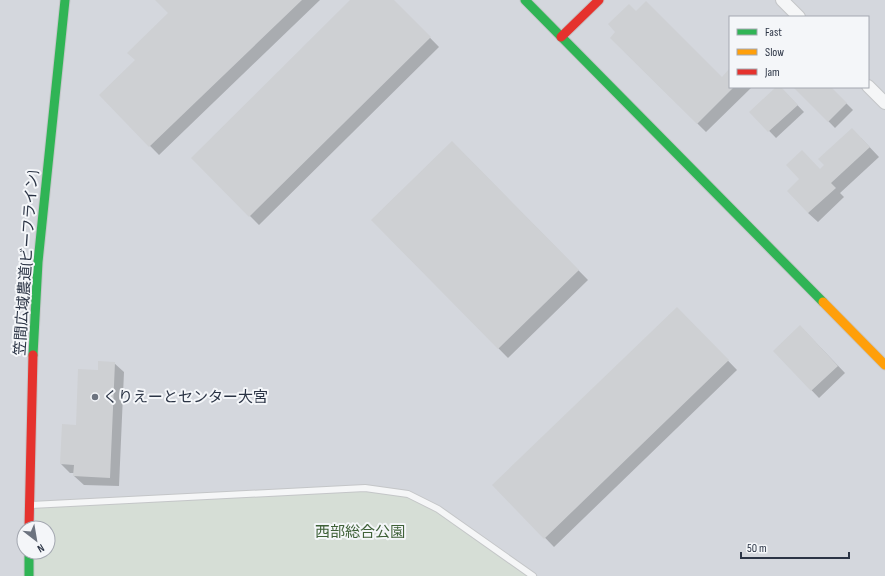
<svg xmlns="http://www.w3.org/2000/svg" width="885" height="576" font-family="'Sofia Sans Condensed','Noto Sans JP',sans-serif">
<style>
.built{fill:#d4d7dd;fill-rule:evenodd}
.green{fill:#d6ded6}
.shadow{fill:#0003}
.building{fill:#ced0d3}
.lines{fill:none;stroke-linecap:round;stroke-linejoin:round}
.lane-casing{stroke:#c4c6c8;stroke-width:8}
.street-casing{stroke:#c4c6c8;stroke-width:14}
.fast-casing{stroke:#c4c6c8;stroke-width:11}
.slow-casing{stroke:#c4c6c8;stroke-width:11}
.jam-casing{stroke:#c4c6c8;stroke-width:11}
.lane{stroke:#f5f6f7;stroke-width:6}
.street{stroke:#f5f6f7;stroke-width:12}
.fast{stroke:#30b455;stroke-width:9}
.slow{stroke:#ff9f0a;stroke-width:9}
.jam{stroke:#e5322d;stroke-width:9}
.poi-dot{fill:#6c737f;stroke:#f4f6f9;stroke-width:1.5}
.labels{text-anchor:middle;stroke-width:4;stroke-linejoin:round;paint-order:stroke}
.street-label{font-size:15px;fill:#2b3445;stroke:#f4f6f9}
.poi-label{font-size:15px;fill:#2b3445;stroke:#f4f6f9;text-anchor:start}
.park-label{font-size:15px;fill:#3f6138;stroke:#f4f6f9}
</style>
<rect width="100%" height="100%" fill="#e6e8ea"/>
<path class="built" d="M0,0H885V576H0ZM730,17H868V87H730ZM24,528H48V552H24Z"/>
<path class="green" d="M389,490L438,509L533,576H29V552H48V528H29V505Z"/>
<path class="shadow" d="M156,0H320L159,155L100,95L136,60L169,13Z
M352,0H393L439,47L259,225L192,158Z
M636,12L722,78L730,70V87H752L706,132L611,38Z
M777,87H780L804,112L776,138L751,112Z
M795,87H830L853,110L835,128Z
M861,138L879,157L840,193L844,197L818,222L808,213L820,170Z
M452,142L588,280L508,358L372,220Z
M677,308L737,370L554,547L494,485Z
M800,326L845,373L819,398L774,351Z
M114,363L124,372L119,486L84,485L74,476V473H70L61,464L99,371Z"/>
<path class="building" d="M155,0H302L149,147L99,95L135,60L127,53L168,13Z
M350,0H394L431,37L249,217L191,158Z
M646,1L722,77L730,68V87H734L697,124L610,38L615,32L608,24L629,4L636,11Z
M776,87H781L798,105L768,132L749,112Z
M793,87H831L847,103L828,122Z
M852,128L870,147L831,183L836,188L808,213L787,191L799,179L786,165L802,150L820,169L824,165L818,159Z
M452,141L579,270L498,349L371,220Z
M677,307L729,360L544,539L492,485Z
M800,325L838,366L811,391L773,351Z
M98,361L115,362L110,478L73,476L74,465L60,464L62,424L76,425L78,369L98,370Z"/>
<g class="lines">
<defs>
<path id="lane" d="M31,505L365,488L408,494L438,509L533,576"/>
<path id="street" d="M782,0L799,17
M868,86L885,103"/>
<path id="fast" d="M525,0L823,302
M33,355L38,262L65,0
M29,552V576"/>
<path id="slow" d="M823,302L885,365"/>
<path id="jam" d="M561,37L599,0
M29,528L33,355"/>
</defs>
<use href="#lane" class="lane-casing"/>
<use href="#street" class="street-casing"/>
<use href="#fast" class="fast-casing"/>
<use href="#slow" class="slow-casing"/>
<use href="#jam" class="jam-casing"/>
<use href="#lane" class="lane"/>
<use href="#street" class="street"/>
<use href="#fast" class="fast"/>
<use href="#slow" class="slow"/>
<use href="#jam" class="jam"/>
</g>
<circle class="poi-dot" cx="95" cy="397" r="4"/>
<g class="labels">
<g class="street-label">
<text transform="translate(26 263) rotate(-86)" y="5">笠間広域農道(ビーフライン)</text>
</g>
<g class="poi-label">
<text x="103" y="402">くりえーとセンター大宮</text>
</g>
<g class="park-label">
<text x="360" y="537">西部総合公園</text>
</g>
</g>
<rect x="729" y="16" width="140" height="72" fill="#f4f6f9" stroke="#a4a8b1"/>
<rect x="737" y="29" width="20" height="6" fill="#30b455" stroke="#a4a8b1"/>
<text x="765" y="36" font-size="12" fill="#2b3445">Fast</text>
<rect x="737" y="49" width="20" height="6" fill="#ff9f0a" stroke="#a4a8b1"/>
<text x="765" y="56" font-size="12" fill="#2b3445">Slow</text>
<rect x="737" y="69" width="20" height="6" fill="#e5322d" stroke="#a4a8b1"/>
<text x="765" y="76" font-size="12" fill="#2b3445">Jam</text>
<g transform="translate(36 540) rotate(149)"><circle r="19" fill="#f4f6f9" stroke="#a4a8b1"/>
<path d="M0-3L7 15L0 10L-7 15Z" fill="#6c737f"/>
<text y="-6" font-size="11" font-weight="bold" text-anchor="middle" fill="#2b3445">N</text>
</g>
<path d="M741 552v6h108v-6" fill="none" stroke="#2b3445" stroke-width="2"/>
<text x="747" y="552" font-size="12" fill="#2b3445" stroke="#f4f6f9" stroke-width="3" paint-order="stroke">50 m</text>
</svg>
